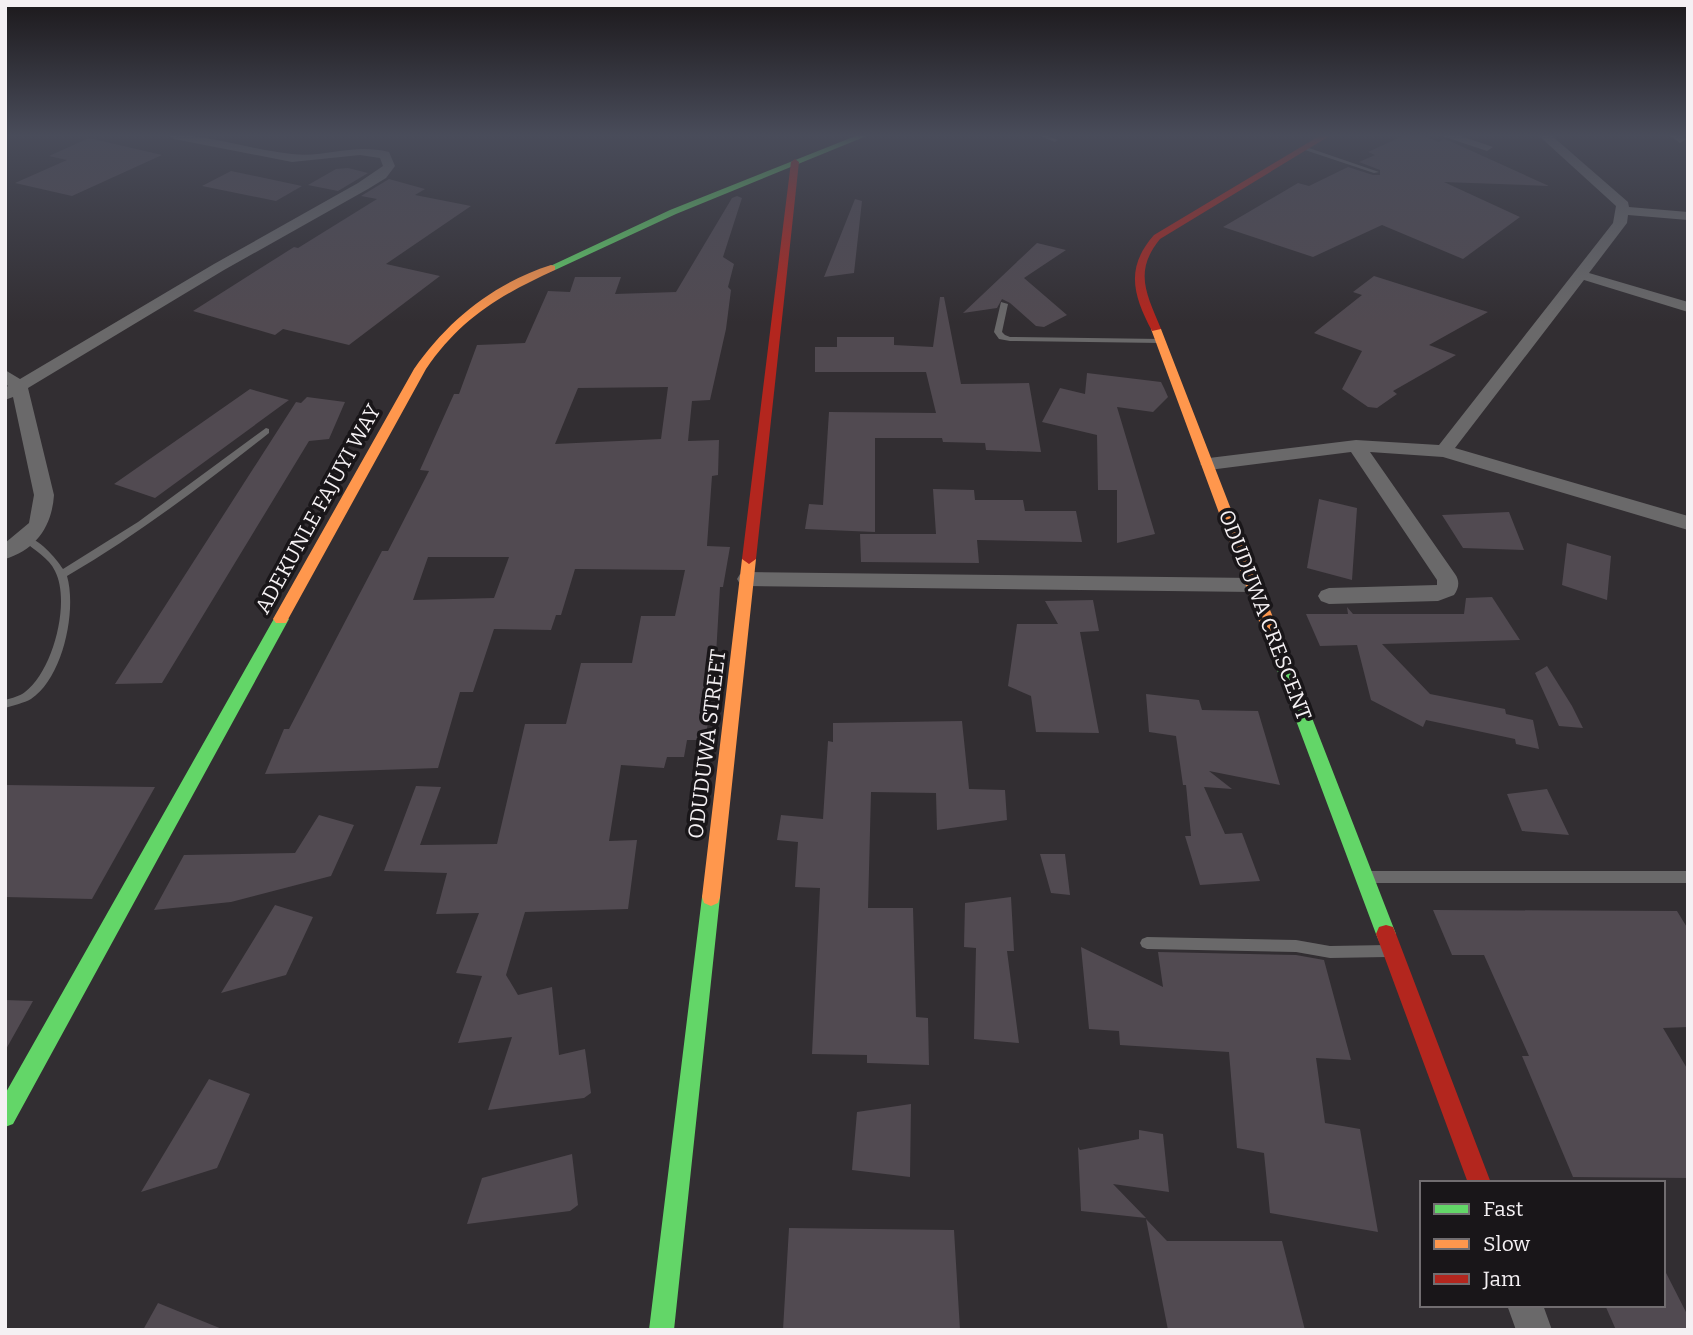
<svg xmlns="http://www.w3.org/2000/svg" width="1693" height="1335" font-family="Bitter,serif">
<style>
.building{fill:#514a51;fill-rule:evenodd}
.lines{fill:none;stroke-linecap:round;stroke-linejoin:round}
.lane{fill:#6a696a;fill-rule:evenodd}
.street{fill:#6a696a;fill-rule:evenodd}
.fast{fill:#63d668;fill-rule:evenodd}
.slow{fill:#ff974d;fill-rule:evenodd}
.jam{fill:#b3261e;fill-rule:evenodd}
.labels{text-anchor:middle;stroke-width:7;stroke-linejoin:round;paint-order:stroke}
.street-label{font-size:21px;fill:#f4f0f3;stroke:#191619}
</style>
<rect width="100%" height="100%" fill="#322e32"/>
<path class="building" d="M1405,135H1422L1439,142L1444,139L1452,142L1549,186L1444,182L1520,217L1463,259L1382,225L1313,257L1223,227L1298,183L1309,186L1348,167L1373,175H1380V170L1359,162L1375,155L1368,152Z
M89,138L162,155L72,196L15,183L67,160L49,156Z
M348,168L368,173L338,191L308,185L336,169Z
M231,171L302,186L276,201L202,186Z
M389,179L425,189L415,195L471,206L386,264L440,276L349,345L283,329L275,335L193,311L294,247L298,248L377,199L361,196Z
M737,196L742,198L723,257L734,264L728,287L731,290L726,329L710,400L692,401L688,441L719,440L718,475L712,476L707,546L730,547L723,587H720L714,689L705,740H687L684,757H667L664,768L621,765L609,841L637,840L628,909L525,912L506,975L518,995L552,987L559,1055L585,1049L591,1093L584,1098L488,1110L512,1037L458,1043L482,976L456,973L479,913L436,914L447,873L384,871L416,786L441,787L420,845L497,844L525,724H566L581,663H632L641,616H675L685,570L575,569L561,615H556L551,630L494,629L473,692H460L438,768L265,774L284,729H289L382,551H388L429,471L420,470L454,394H459L477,345L525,343L548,291L570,292L575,277H621L615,294L676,292L732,198ZM668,387L661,439L555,444L578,388ZM428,557H509L494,598L413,600Z
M855,199L862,201L854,273L824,277Z
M1037,243L1066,250L1024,278L1067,315L1044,327L1036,326L1010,303L1002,299L997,308L963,313Z
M1374,276L1488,312L1429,345L1456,355L1393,391L1397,394L1377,408L1368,407L1342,389L1362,351L1314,333L1362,295L1353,292Z
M940,297H944L961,384L1029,383L1041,452L986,450L985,443L943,442L942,438H875V532L805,529L809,504L823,505L829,412L936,413L926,372H815V347H837V337H894V345L933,347Z
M1087,373L1161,382L1164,388L1168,397L1153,412L1117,407L1155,534L1117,543V490H1098L1097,435L1042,422L1060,388L1085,394Z
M250,389L289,400L155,498L114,484Z
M307,397L345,402L329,439L309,441L162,683L115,684L296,402L301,403Z
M933,489L974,490L975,500H1023L1025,511H1076L1082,542L977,540L979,563L861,562L860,534H936Z
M1319,499L1357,508L1352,580L1307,568Z
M1509,512L1524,550L1463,548L1442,515Z
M1567,543L1611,556L1607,600L1562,585Z
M1492,597L1520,640L1382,644L1430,694L1505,709L1506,714L1533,720L1539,749L1516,744L1515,739L1426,720L1423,727L1371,700L1357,645L1320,646L1306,614H1348L1347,607L1353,614H1464L1466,598Z
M1093,600L1099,631L1080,632L1099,733L1036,732L1031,696L1008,686L1017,624H1058L1045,601Z
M1547,666L1572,706L1583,728L1559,726L1535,673Z
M1146,694L1199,700L1202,710L1258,711L1280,785L1209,771L1232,789L1204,787L1225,834L1242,833L1260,881L1200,885L1185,836H1191L1186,785H1183L1176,736L1149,732Z
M962,721L969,789L1005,790L1007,820L937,830L936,793L871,792L868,908H913L916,1017L928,1018L929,1065L867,1063V1055L812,1054L820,888L795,887L798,842L777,840L781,815L823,819L828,741L833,742V723Z
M5,785L155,787L92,899L5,897Z
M1547,789L1569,835L1522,831L1507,794Z
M319,815L354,825L331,876L231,902L154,910L184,855L295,853Z
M1040,854H1065L1070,895L1051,893Z
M1011,897L1014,951H1007L1019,1043L974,1039L976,948L964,947L965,903Z
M275,905L313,917L286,975L221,993Z
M1433,910L1677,911L1688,929V1027L1663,1028L1688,1070V1178L1573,1177L1522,1056H1529L1484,955H1452Z
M1081,947L1163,987L1158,952L1296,955L1324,960L1351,1060L1316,1058L1325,1123L1360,1129L1378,1232L1270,1213L1264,1153L1237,1148L1229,1052L1120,1045L1119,1031L1089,1029Z
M5,1000L33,1001L5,1051Z
M209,1079L250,1094L217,1168L141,1192Z
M911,1104L910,1177L852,1170L857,1112Z
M1139,1130L1163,1134L1169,1192L1113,1184L1146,1218L1081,1211L1078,1147L1080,1150L1139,1139Z
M572,1154L578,1205L570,1211L467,1224L482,1178Z
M1146,1219L1167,1241H1282L1305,1330H1168Z
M789,1228L954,1230L960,1330H783Z
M1663,1267L1688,1316V1330H1616L1605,1305H1663Z
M158,1303L222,1329V1330H143Z"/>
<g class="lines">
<path class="lane" d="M1037,135H1045L1058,140L1055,142Z
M1302,147H1306L1379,172L1374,173L1302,149Z
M1001,302L1008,304L1002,332L1005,335L1010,337L1161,339L1165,341L1161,343L1010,341L999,339L994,332Z
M266,428L269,429V433C204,484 139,534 67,576C77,610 63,678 31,699C24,703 14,705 5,708V700C12,698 20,696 25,692C53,671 71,602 55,571C49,558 34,550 24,541L22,539L24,537C37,536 56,558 63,569L138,522Z
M1370,871H1688V883H1370L1366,881L1364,877L1366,873Z
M1147,937L1296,940L1330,946L1387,945L1392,947L1394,951L1392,955L1387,957L1330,958L1296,952L1147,949L1142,947L1140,943L1142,939Z"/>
<path class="street" d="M168,135C210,134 250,150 292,154C327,158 352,143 389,152L395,166L386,178L368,189L224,270L28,388L54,495C52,526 36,550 5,559V543L29,523L34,495L13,397L5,400V388L8,386L5,383V370L20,379L214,264L358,183L383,166L380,158L360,155L292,162L174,139Z
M1439,135H1458L1493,147L1487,151Z
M1538,135H1551L1628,202L1629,207L1688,212V220L1628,215L1627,223L1589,273L1688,302V312L1584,280L1455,448L1688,516V530L1443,457L1370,452L1455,574C1460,581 1459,588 1454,595L1438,601L1329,604L1321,601L1318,596L1321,591L1329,588L1437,585V580L1351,452L1209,470L1200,464L1209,458L1356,440L1439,445L1613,223L1616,206Z
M1669,135H1682L1686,139L1680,143Z
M747,572L1254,578L1261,580L1265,585L1261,590L1254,592L747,586L740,584L737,579L740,574Z
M1507,1305H1543L1552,1330H1516Z"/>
<path class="fast" d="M858,135H869L676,214L555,270L546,268L670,210Z
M281,613L289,619L13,1124L5,1127V1094L276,615Z
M1278,645L1286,651L1396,934L1393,941L1386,943L1379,941L1376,934L1270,651Z
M711,888L718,891L720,897L674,1330H649L702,897L704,891Z"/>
<path class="slow" d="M551,265L555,266V270C500,295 460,319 426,369L286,623H276L273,619L414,369C448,320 494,283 551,265Z
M1152,327L1161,329L1286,651L1283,655H1273L1270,651L1151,329Z
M749,554L756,559L720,897L718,903L711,906L704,903L702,897L742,559Z"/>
<path class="jam" d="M1321,135H1331L1160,239C1133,272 1147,294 1161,329L1152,331C1133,295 1125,268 1154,235Z
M795,159L799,162L756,559L749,564L742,559L791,162Z
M1386,925L1393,927L1396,934L1491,1183H1468L1376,934L1379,927Z"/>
</g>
<linearGradient id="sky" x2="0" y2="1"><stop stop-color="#1c191c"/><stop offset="0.42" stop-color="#494c5a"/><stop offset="1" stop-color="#494c5a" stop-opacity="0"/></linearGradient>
<rect width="1693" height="322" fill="url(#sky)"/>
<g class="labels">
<g class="street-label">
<text transform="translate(318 509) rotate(-61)" y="7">ADEKUNLE FAJUYI WAY</text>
<text transform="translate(1265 615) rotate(69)" y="7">ODUDUWA CRESCENT</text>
<text transform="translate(707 744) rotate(-83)" y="7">ODUDUWA STREET</text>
</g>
</g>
<rect width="1693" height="1335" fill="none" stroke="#f4f0f3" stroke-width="14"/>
<rect x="1420" y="1181" width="245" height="126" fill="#191619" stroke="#716d70" stroke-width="2"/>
<rect x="1434" y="1204" width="35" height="10" fill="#63d668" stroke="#716d70" stroke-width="2"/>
<text x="1483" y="1216" font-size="21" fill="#f4f0f3">Fast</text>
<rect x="1434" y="1239" width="35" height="10" fill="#ff974d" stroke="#716d70" stroke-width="2"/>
<text x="1483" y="1251" font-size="21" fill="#f4f0f3">Slow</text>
<rect x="1434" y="1274" width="35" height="10" fill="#b3261e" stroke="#716d70" stroke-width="2"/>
<text x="1483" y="1286" font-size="21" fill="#f4f0f3">Jam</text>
</svg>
